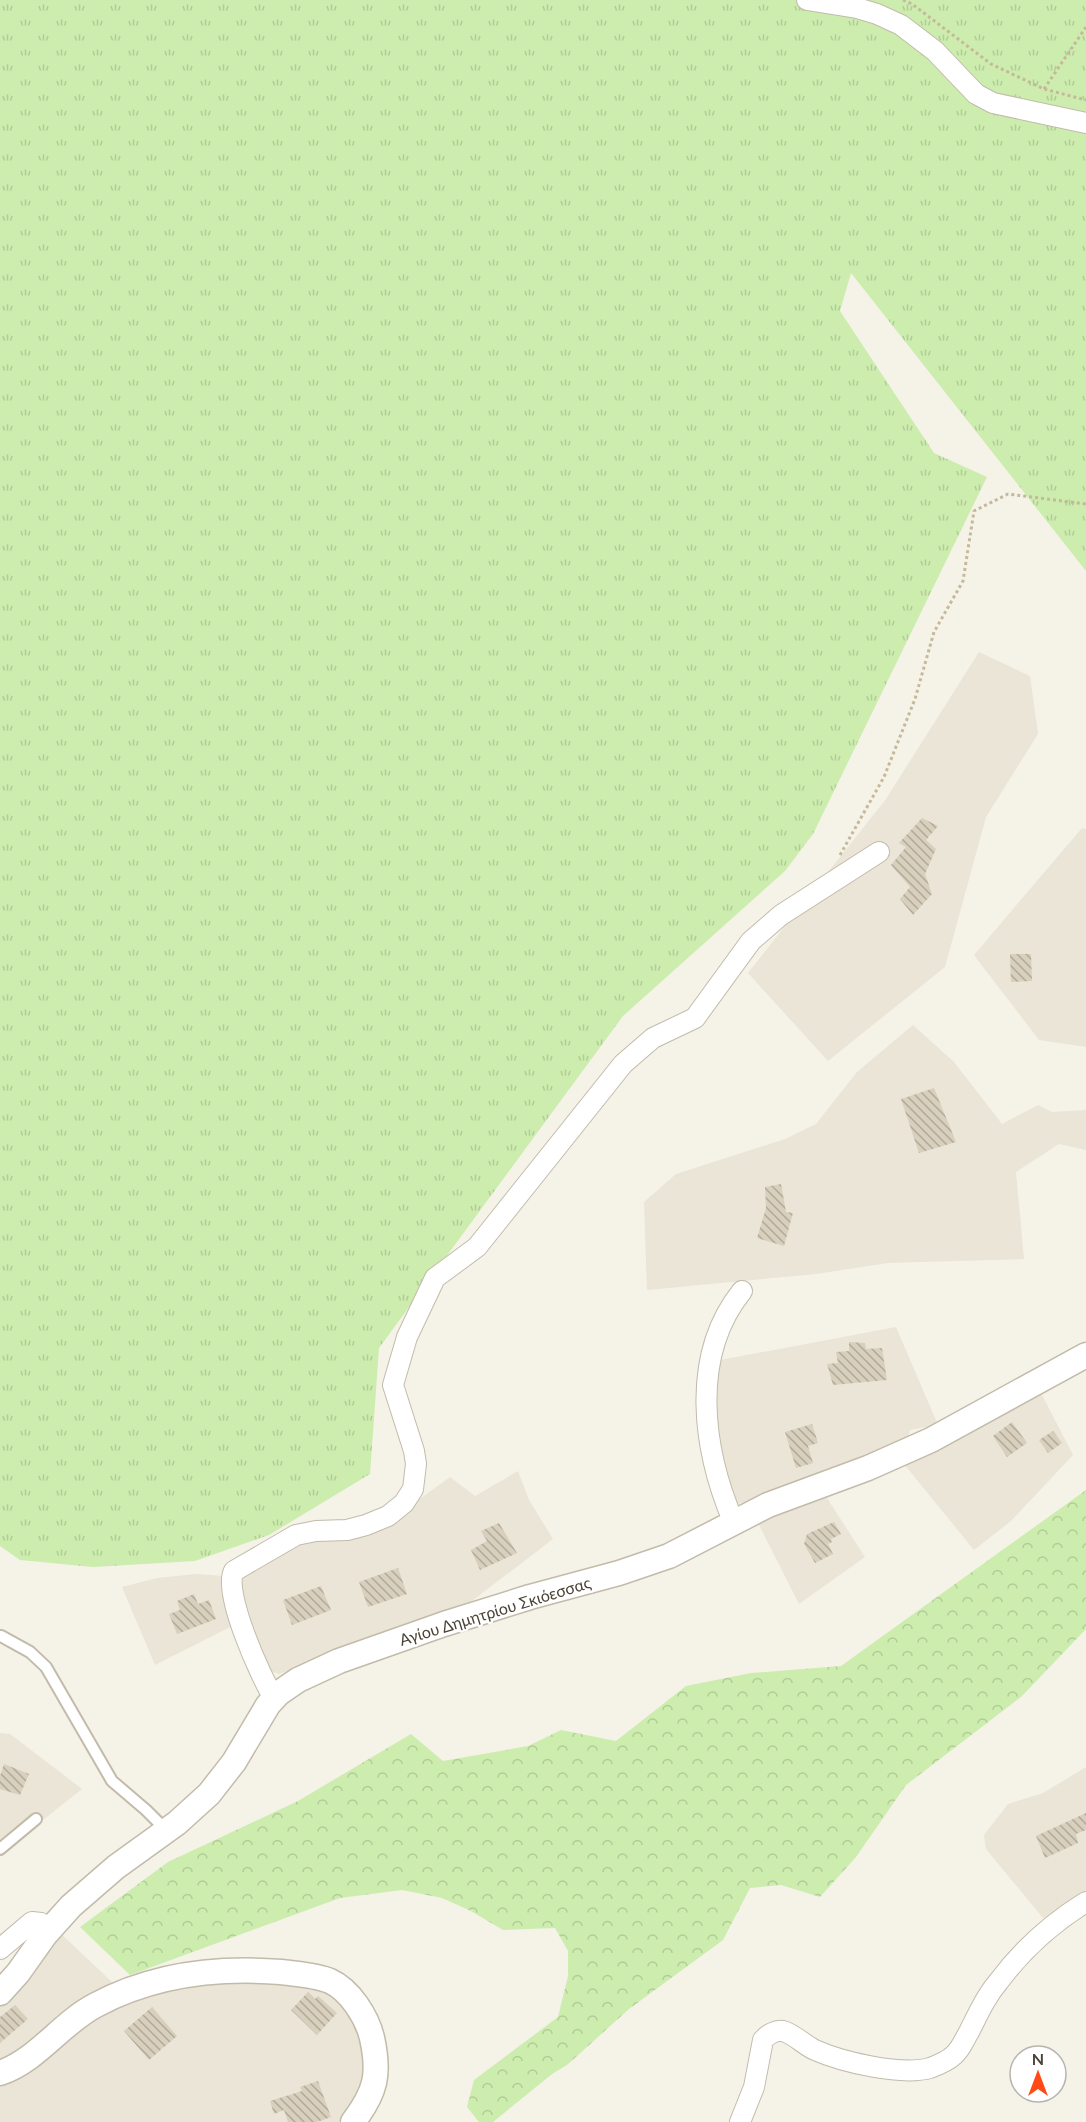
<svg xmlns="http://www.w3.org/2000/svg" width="1086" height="2122" font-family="Lato,sans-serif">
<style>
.residential{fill:#eae5d6}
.grass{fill:url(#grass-tufts)}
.forest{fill:url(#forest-crowns)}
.building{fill:url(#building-back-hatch)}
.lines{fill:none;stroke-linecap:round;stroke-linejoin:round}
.service-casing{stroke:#c2bbaa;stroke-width:14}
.minor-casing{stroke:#c2bbaa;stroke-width:22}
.tertiary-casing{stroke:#c2bbaa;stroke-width:27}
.path{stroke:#c5b99a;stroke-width:3;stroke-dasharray:3 3;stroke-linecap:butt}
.service{stroke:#fff;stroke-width:10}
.minor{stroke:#fff;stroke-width:20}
.tertiary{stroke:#fff;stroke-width:24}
.labels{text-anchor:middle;stroke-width:4.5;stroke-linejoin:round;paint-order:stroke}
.street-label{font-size:16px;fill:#4a4336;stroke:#fff}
</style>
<defs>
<pattern id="grass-tufts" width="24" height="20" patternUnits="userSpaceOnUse" patternTransform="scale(1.5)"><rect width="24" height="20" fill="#ccedae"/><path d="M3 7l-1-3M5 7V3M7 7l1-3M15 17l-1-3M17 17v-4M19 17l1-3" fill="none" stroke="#b1cc96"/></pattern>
<pattern id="forest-crowns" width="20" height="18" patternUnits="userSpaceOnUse" patternTransform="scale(1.5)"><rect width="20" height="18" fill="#ccedae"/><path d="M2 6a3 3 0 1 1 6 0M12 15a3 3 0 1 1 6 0" fill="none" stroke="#b1cc96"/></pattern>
<pattern id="building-back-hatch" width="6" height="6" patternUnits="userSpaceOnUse" patternTransform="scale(1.5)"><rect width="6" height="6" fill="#d8cfbd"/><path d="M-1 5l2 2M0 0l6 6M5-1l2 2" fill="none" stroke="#b1aa9a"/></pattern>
</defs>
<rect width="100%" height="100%" fill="#f5f2e8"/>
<path class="residential" d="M979,652L1030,676L1038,734L986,817L945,967L828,1061L748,973L886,799Z
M1082,828L1086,829V1047L1039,1040L974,955Z
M913,1025L954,1062L1002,1124L1038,1105L1052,1112L1086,1110V1150L1059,1144L1016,1172L1024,1259L888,1263L816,1274L647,1290L644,1202L676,1174L785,1139L816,1124L857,1072Z
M896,1327L938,1425L910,1430L908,1438L903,1444L761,1497L737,1504L716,1464L715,1361Z
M1039,1389L1073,1455L1011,1521L974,1550L904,1464L979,1428Z
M518,1471L529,1500L553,1539L464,1607L279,1674L264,1669L246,1619L155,1665L122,1587L157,1578L196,1574L237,1577L285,1548L401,1515L417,1501L450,1477L475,1496Z
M825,1495L865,1557L799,1604L758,1523L776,1512Z
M0,1733L10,1734L82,1789L0,1854Z
M1086,1767V1895L1043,1918L986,1849L984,1835L1008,1804L1043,1793Z
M59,1932L129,1998L188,1981L265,1980L324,1987L357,2018L370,2071L342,2122H0V2003Z"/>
<path class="grass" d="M0,0H1086V571L851,273L840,311L934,453L987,477L813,834L785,871L623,1016L379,1348L370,1474L269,1535L195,1561L93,1567L20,1560L0,1546Z"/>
<path class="forest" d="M1086,1490V1629L1021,1697L906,1785L856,1857L820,1897L781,1885L750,1888L723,1940L629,2009L567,2065L552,2074L493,2122H479L467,2107L474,2080L558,2017L568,1976V1951L555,1928L503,1930L471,1911L442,1898L402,1890L340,1898L130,1975L80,1927L168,1862L298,1801L411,1734L443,1761L528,1746L561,1730L616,1741L686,1686L751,1673L841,1666Z"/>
<path class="building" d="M922,818L938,826L926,840L936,849L925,874L932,894L913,915L900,899L910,887L891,865L906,847L899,843Z
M1010,954H1031L1032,981L1011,982Z
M934,1088L956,1142L919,1153L901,1099Z
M781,1184L786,1212L793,1213L784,1246L757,1238L766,1208L765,1187Z
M849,1342L865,1343L866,1349L882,1348L887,1380L833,1385L827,1364L838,1363L836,1352L849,1351Z
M1012,1422L1027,1443L1007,1457L993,1436Z
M812,1424L818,1443L808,1446L813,1463L796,1468L785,1432Z
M1053,1431L1062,1443L1048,1453L1039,1440Z
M834,1522L841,1534L831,1539L832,1542L828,1544L833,1554L815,1563L804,1544L807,1534Z
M499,1523L517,1553L480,1570L471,1550L487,1541L481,1531Z
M398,1568L407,1594L368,1607L359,1582Z
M321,1586L331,1610L292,1625L283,1600Z
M194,1594L198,1604L209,1600L216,1619L177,1634L169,1614L180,1610L177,1601Z
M4,1764L29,1774L20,1795L0,1789V1776Z
M1086,1813V1830L1076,1834L1078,1843L1045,1858L1036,1836Z
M308,1992L315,1999L318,1996L337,2013L317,2035L291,2010Z
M15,2005L28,2019L0,2043V2017Z
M152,2007L177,2036L149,2060L124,2031Z
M318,2081L331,2117L317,2122H288L284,2110L274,2114L270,2101L302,2091L300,2087Z"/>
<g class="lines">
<defs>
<path id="service" d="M1,1636L30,1652L46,1667L112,1781L146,1810L167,1831
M0,1849L36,1819"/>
<path id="minor" d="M807,0L857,8L877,14L901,25L935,51L976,94L993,103L1086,123
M734,1523C703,1451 689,1357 742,1291
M274,1698C261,1678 222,1591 234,1571L296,1535L316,1531L347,1530L366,1525L388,1516L404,1503L413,1489L416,1464L414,1451L393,1385L407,1337L435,1278L477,1247L623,1064L653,1038L695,1018L751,941L781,915L879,852
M0,1949L32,1922L41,1923L51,1928
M740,2122L754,2087L763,2040C768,2034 776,2030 783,2031C794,2034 804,2045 815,2050C842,2062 901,2076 930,2068C938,2065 948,2061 954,2055C961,2049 964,2040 969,2032C978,2014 986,1996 999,1981C1023,1949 1052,1923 1086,1902"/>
<path id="tertiary" d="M0,1993L18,1973L45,1935L71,1906L116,1867L177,1823L209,1794L234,1762L268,1705L279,1693L298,1680L339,1661L444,1624L530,1597L619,1573L669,1556L768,1505L868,1468L931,1440L1086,1355
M0,2073C38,2060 61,2023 96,2005C152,1975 218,1967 281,1972C296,1974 316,1975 330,1981C350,1990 367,2017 372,2038C380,2074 376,2092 353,2122"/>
</defs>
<use href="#service" class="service-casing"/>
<use href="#minor" class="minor-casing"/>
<use href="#tertiary" class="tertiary-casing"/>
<path class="path" d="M903,0L912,4L991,64L1044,89L1086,100
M1044,89L1086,27
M840,855L884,777L915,699L934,632L963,581L974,511L1008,494L1086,504"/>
<use href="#service" class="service"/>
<use href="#minor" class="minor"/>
<use href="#tertiary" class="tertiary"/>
</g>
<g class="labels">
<g class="street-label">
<text transform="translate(495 1611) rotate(-17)" y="6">Αγίου Δημητρίου Σκιόεσσας</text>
</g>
</g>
<g transform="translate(1038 2074)"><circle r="28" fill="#ffffff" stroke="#b7b4af" stroke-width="1.5"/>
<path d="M0-4.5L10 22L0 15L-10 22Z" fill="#ff4a16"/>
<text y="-9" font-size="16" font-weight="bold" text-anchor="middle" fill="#4a4336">N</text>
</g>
</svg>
